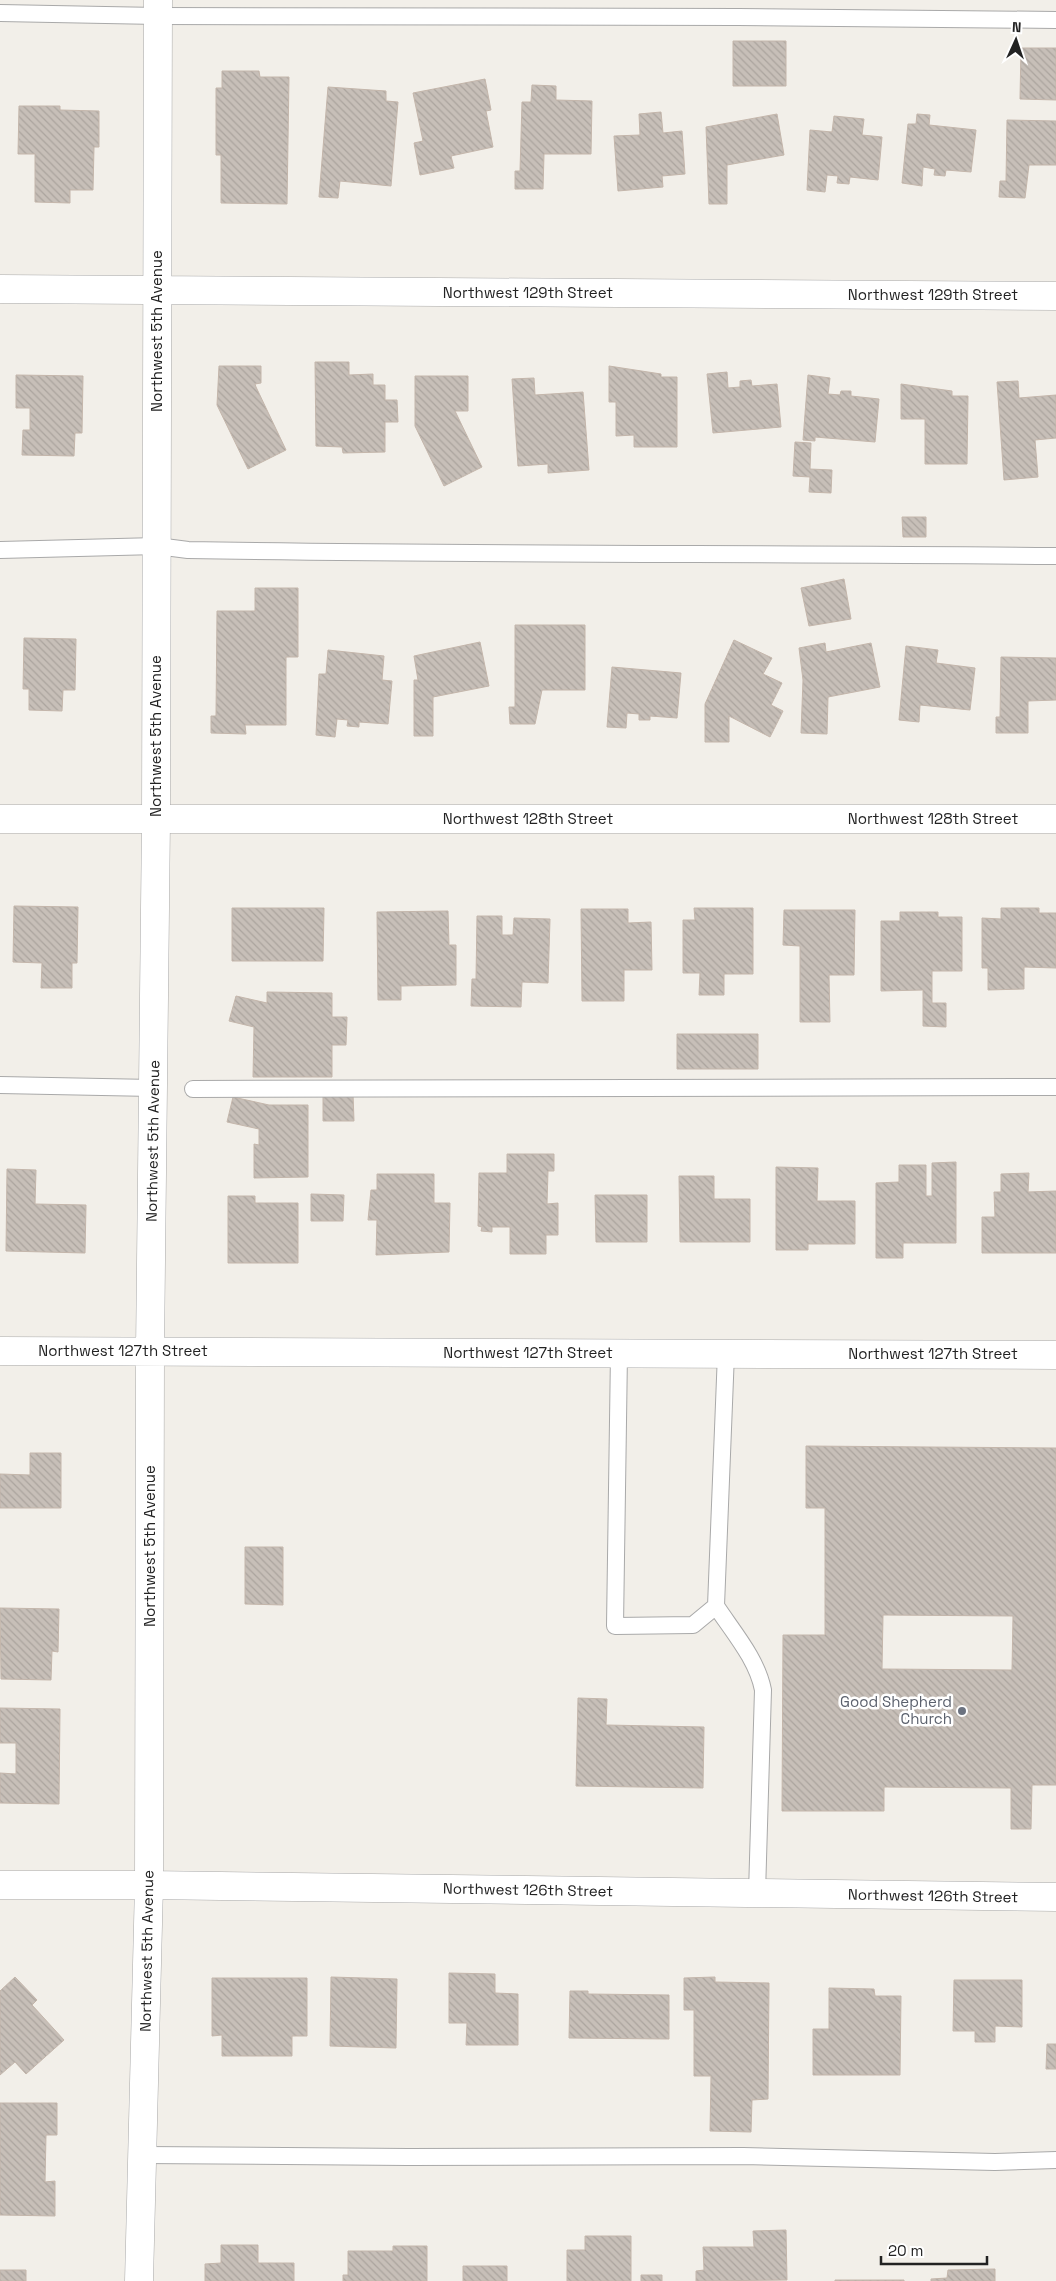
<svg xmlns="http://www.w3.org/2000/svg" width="1056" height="2281" font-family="'Space Grotesk',sans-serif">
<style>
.building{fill:url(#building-back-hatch);stroke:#c4b6ab;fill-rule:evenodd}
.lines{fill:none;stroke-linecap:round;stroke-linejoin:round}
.service-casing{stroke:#a9a9a9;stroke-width:18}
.minor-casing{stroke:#a9a9a9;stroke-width:29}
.service{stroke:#fff;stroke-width:16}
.minor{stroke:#fff;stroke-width:28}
.worship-dot{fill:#6b7280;stroke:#fff;stroke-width:2}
.labels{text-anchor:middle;stroke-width:5;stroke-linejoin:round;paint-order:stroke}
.street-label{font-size:15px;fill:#222;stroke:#fff}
.worship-label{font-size:15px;fill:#5b616d;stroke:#fff;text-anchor:end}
</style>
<defs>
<pattern id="building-back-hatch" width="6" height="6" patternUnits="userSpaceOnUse" patternTransform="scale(1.25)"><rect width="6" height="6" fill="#c7bfb8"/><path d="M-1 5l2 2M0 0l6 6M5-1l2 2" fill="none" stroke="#aba49e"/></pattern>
</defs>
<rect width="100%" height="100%" fill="#f2efe9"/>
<path class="building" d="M733,41H786V86H733Z
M1021,48H1056V100L1020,99Z
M222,71H259L260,77H289L287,204L221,203V155H216V88H222Z
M485,79L491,110L486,111L493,147L451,156L454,168L420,175L414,143L423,141L413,93Z
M532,85L556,86V100L592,101L591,154H544L543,189H515V171H520L522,102H531Z
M328,87L386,91V101L398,102L391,186L340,181L338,198L319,197Z
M19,106H60V110L99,111V147H94L93,190H70V203L35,202V154H18Z
M661,112L663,133L682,131L685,174L662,176L663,187L618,191L614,136L640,135L639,114Z
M777,114L784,155L727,165V204H709L706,127Z
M917,114L930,115L929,125L976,130L971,172L946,170L945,176L934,175L935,169L923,167L922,186L902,183L908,124H916Z
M834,116L864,119L862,135L882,137L878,180L850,177L849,184L837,183L838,176L827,175L825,192L807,190L810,130L832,132Z
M1007,120L1056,121V165H1029L1025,198L999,197L1000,181H1006Z
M315,362H349V375L373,374V385H385V400H397L398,422H385V452L343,453L342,447L316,446Z
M219,366H261V383L255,384L256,387L286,450L248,469L217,405Z
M609,366L661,374V377H677V447H634V435L616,436V402H609Z
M727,372L728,388L740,387V381L751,380L752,386L777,384L781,427L713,433L707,374Z
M16,375L83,376L82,433H75L74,456L22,455L23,430H30V408H16Z
M808,375L830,378L828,394L840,395L841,391H851V396L879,399L875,442L815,437V441L803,440Z
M415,376H468V411H455L482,467L444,486L415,426Z
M534,378L535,395L583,392L589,470L548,473V464L518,466L512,379Z
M1018,381L1019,398L1056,395V438L1035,440L1038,477L1004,480L997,382Z
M901,384L952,391V396H968L967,464H925V419H901Z
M795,442L811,443L810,469L832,470L831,493L809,492L810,477L793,476Z
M902,517H926V537H903Z
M844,579L851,619L809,626L801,588Z
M255,588H298V657H286V725H245L246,734L211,733V716H216L217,611H255Z
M515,625H585V690H542L535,724H510L509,707H515Z
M24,638L76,639L75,690H63L62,711L29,710V689H23Z
M734,640L772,658L763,674L782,683L771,705L783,711L770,737L729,716V742H705V704Z
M480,642L489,686L433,697V736H414V680H418L414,656Z
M825,643L826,652L871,643L880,687L828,697L827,734L801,733L803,680L799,648Z
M906,646L938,650L936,663L975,668L970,710L920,705L919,722L899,720Z
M328,650L384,656L382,680L392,681L388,724L359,722V727L347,726L348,720L337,719L335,737L316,735L319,674H326Z
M1001,657L1056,658V700L1028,701V733H996V717H1000Z
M612,667L681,673L677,718L650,716V720H639V714L627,713L626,728L607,727Z
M14,906L78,907L77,963H72V988H41L42,963L13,962Z
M232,908H324L323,961H232Z
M694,908H753V974H724V995H699L700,973H683V920H695Z
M1001,908H1039V913H1056V968L1024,967V989L988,990V968H982V918L1001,919Z
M581,909H628V923L651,922L652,970H624V1001H582Z
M784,910H855L854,975H829L830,1022H800V946L783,945Z
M448,911L449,945H456V985L401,986V1000H378L377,912Z
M900,912H938V917H962V971H932V1003H946V1027L923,1026V990L881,991V921H900Z
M477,916H502V935H513L514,918L550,919L548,983L522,982L521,1007L471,1006L472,979H476Z
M267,992L332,993V1017H347L346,1045H332V1077H253L254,1027L229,1021L236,996L267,1003Z
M677,1034H758V1069H677Z
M353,1094L354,1121H323V1095Z
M233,1097L269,1105H308V1177L254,1178V1144L259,1145V1129L227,1122Z
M507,1154H554V1171H548L547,1204L558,1203V1235H546V1254H510V1227H492V1232L481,1231L482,1227L478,1226L479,1173H507Z
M956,1162V1243H903V1258H876V1183L899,1182V1165H926V1196H932V1163Z
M776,1167L818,1168L817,1201H855V1244H808V1250H776Z
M7,1169L36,1170L35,1204L86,1205L85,1253L6,1251Z
M1029,1173L1028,1192L1056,1191V1253H982V1217H995L994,1192H1001V1174Z
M377,1174H434V1203H450L449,1252L376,1255L377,1220H368L371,1190H377Z
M679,1176H714V1199H750V1242H680Z
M311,1194L344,1195L343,1221H311Z
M595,1195H647V1242H596Z
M228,1196H255V1203H298V1263H228Z
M806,1446L1056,1448V1785H1032L1031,1829H1011V1788L884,1787V1811H782L783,1635H825V1508H806ZM883,1615L1013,1616L1012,1670L882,1669Z
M30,1453H61V1508H0V1474L30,1475Z
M245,1547H283V1605L245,1604Z
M0,1608L59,1609L58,1652L52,1651L51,1680L1,1679Z
M578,1698L607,1699L606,1725L704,1727L703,1788L576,1786Z
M0,1708L60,1709L59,1804L0,1803V1773L16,1774V1743H0Z
M449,1973L495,1974V1993L518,1994V2045H466L467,2023H449Z
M15,1977L37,2000L32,2005L64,2040L26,2074L15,2062L0,2075V1991Z
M331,1977L397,1979L396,2048L330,2046Z
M715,1977V1982L769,1983L768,2099L752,2100L751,2132L710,2131L711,2076H694V2010H684V1978Z
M212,1978H307V2036H292V2056H222V2035L212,2036Z
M954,1980H1022V2027L995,2026V2042H975V2031H953Z
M829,1988L874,1989L875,1996H901L900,2075H813V2029H829Z
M570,1991H588V1994L669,1995V2039L569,2038Z
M1047,2044H1056V2069H1046Z
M0,2103H57V2135H46L45,2182L55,2181V2216L0,2215Z
M786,2230L787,2280L696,2281V2271L704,2270L703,2247H754L753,2231Z
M585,2236H631V2281H567V2250H585Z
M221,2245H258V2263H294V2281H205V2264L221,2263Z
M393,2246H427V2281H343V2275H348V2251H393Z
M463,2266H507V2281H463Z
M995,2269V2281H931V2279L947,2278L948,2270Z
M0,2270H26V2281H0Z
M641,2275H662V2281H641Z
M835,2280H904V2281H835Z"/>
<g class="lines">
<defs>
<path id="service" d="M0,13L158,16L738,17L1056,20
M0,550L157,546L188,550C477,555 767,553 1056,556
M0,1085L153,1088
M193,1089L1056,1087
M619,1353L615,1626L693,1625L716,1606L726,1353
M716,1606C733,1632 757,1659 763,1690L757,1893
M142,2155L408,2157L743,2156L995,2162L1056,2160"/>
<path id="minor" d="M0,289L1056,296
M0,819H1056
M0,1351L1056,1355
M0,1885H149L1056,1897
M139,2281L149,1885L150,1351L156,820L158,0"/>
</defs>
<use href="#service" class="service-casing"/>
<use href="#minor" class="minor-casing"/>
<use href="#service" class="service"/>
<use href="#minor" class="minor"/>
</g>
<circle class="worship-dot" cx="962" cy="1711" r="5"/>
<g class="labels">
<g class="street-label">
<text x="528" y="298">Northwest 129th Street</text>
<text x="933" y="300">Northwest 129th Street</text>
<text transform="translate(157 331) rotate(-90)" y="5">Northwest 5th Avenue</text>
<text transform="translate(156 736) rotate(-90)" y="5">Northwest 5th Avenue</text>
<text x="528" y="824">Northwest 128th Street</text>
<text x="933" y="824">Northwest 128th Street</text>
<text transform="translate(153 1141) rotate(-89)" y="5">Northwest 5th Avenue</text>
<text x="123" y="1356">Northwest 127th Street</text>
<text x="528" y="1358">Northwest 127th Street</text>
<text x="933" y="1359">Northwest 127th Street</text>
<text transform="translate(150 1546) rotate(-90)" y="5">Northwest 5th Avenue</text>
<text transform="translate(528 1890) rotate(1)" y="5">Northwest 126th Street</text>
<text transform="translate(933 1896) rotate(1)" y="5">Northwest 126th Street</text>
<text transform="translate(147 1951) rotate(-89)" y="5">Northwest 5th Avenue</text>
</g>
<g class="worship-label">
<text x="952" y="1707">Good Shepherd<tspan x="952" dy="17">Church</tspan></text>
</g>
</g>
<g transform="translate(1016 40) rotate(3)" stroke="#ffffff" stroke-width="4" paint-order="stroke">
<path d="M0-4L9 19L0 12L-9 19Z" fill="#222222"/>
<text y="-8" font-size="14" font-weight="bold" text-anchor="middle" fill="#222222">N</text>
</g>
<path d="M881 2256v8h106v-8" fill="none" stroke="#222222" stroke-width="2.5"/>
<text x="888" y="2256" font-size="15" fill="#222222" stroke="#ffffff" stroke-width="4" paint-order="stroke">20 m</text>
</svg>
